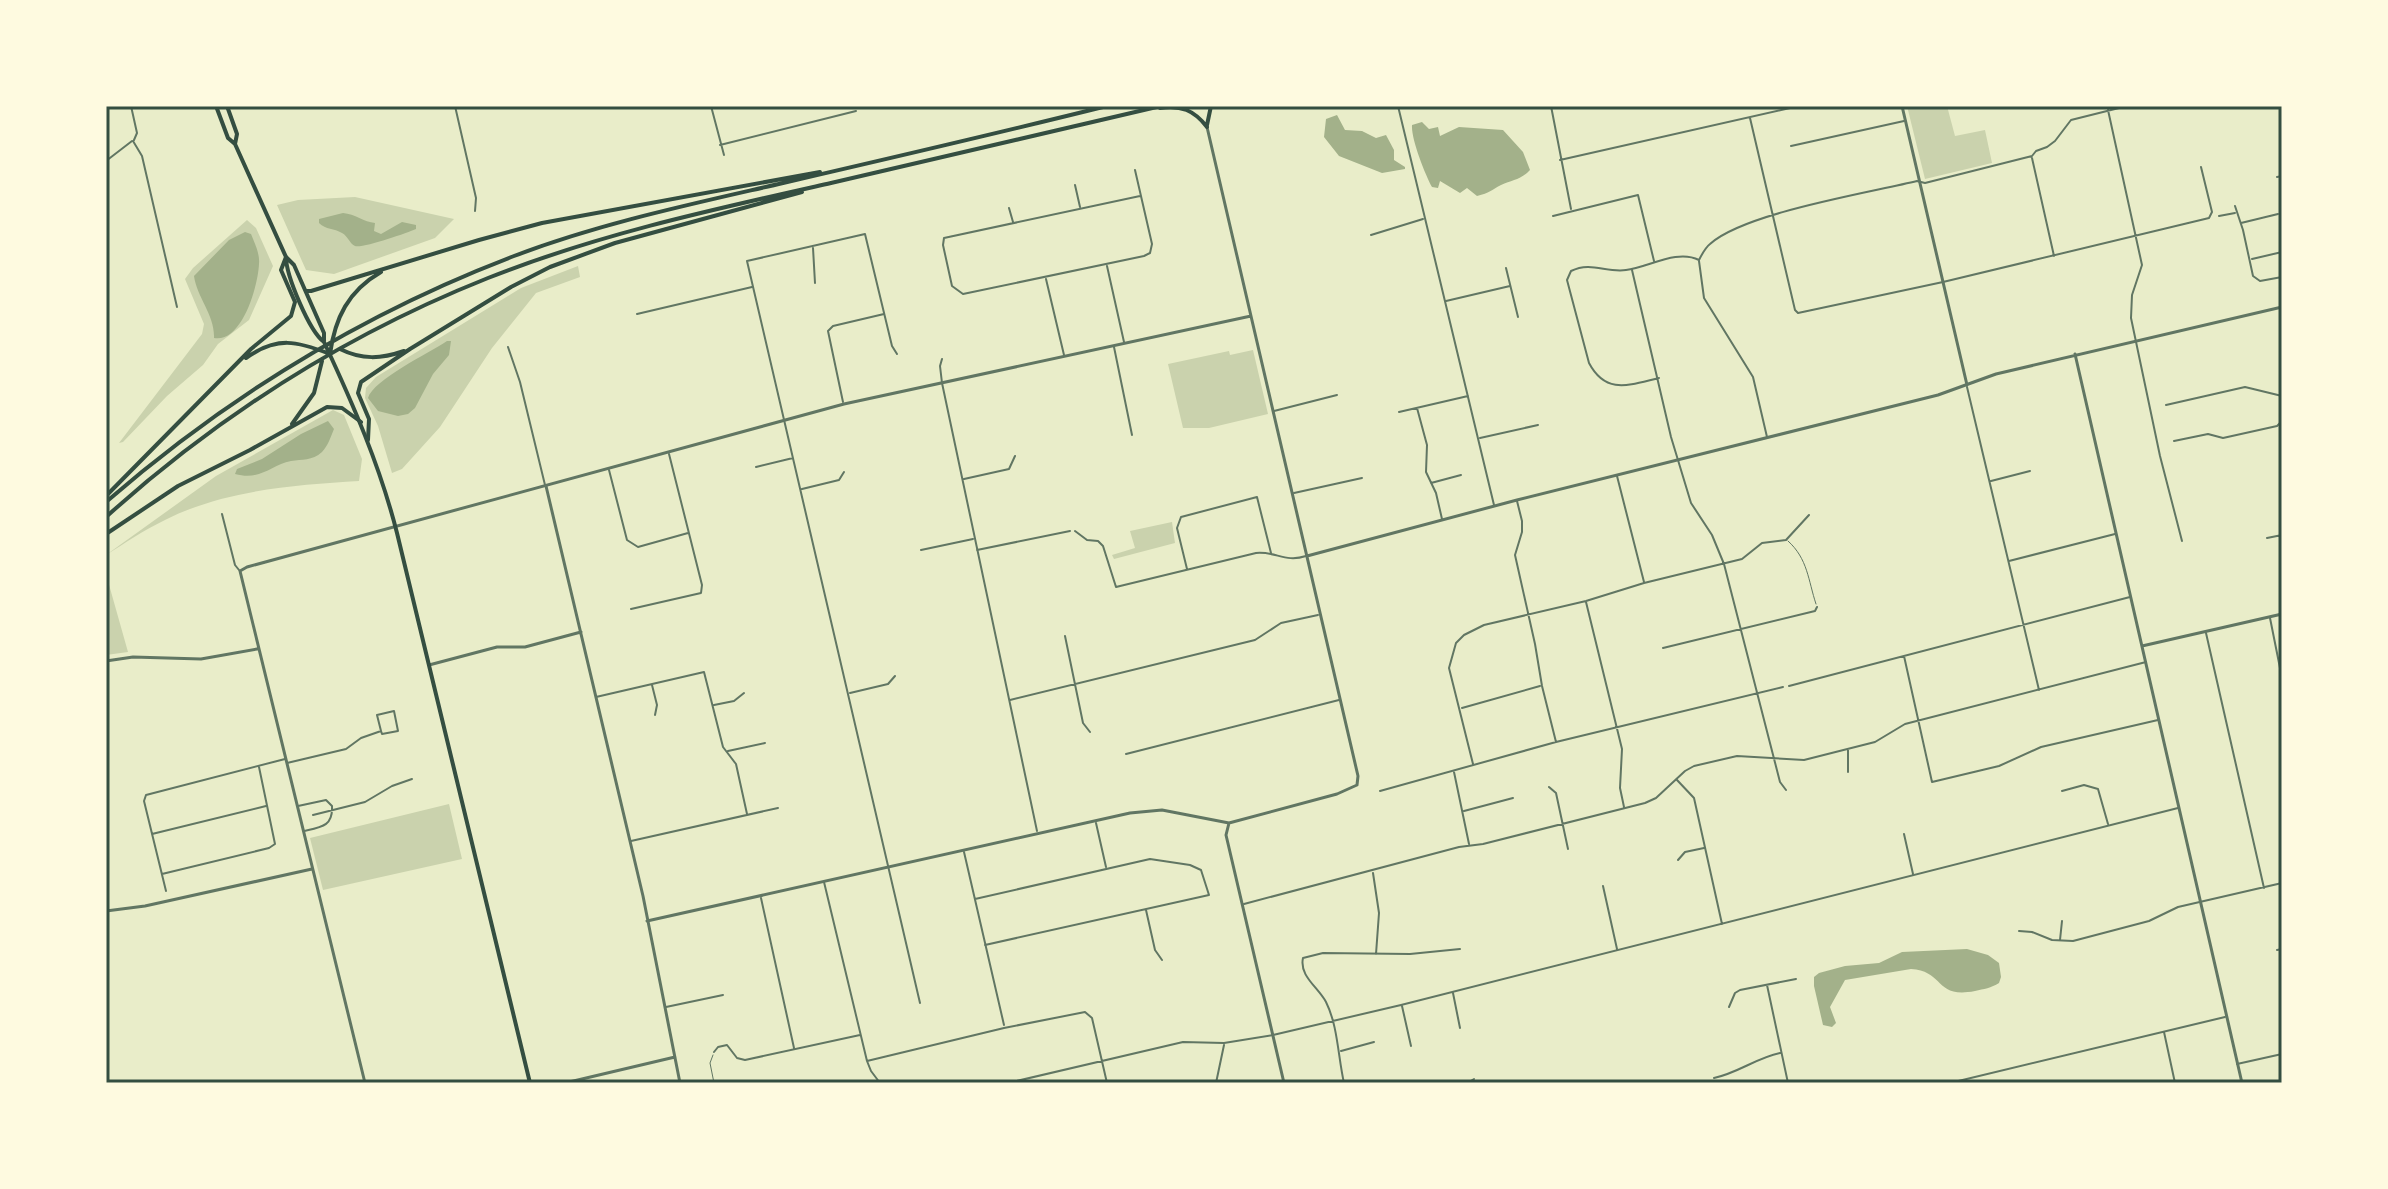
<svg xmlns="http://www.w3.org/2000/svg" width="2388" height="1189" font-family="'DejaVu Sans',sans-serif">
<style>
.green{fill:#cad2ad}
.water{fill:#a3b18a}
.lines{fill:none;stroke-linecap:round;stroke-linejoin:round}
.service{stroke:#617663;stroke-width:1}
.minor{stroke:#617663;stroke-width:2}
.tertiary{stroke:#617663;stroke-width:3}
.primary{stroke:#344e41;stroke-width:4}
.motorway{stroke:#344e41;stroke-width:4}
.neatline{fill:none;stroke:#344e41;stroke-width:3}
</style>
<rect width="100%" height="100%" fill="#e9edc9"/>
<path class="green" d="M1907,106H1947L1955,136L1985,130L1992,163L1925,179Z
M355,197L454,219L435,238L334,274L306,270L277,205L298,200Z
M247,220L256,228L273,266L249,320L218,344L203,365L167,396L123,442L119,443L202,334L204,324L185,279L193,268Z
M578,266L580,277L536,293L492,348L440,427L402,469L392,473L378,426L365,398L366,388L376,377L521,288Z
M1253,350L1268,414L1209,428H1183L1168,364L1229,351L1230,355Z
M333,410L344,415L362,459L359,481C294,485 224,490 165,520C144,530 125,543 106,555L216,476Z
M1172,522L1175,543L1114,559L1112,555L1135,548L1130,531Z
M106,574L128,652L106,655Z
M449,804L462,859L323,890L310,838Z"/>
<path class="water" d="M1337,115L1345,130L1362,131L1376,138L1386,135L1394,150V160L1405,167V169L1382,173L1339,156L1324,137L1326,119Z
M1422,122L1429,129L1438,127L1440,136L1459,127L1503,130L1523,152L1530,170C1521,180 1512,180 1501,185C1491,190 1490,193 1477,196L1467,188L1460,193L1440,181L1438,188L1432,187C1425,174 1411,139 1412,125Z
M343,213C355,214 364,222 375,223L374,231L381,234L402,222L416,225V229C407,233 361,249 355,246C349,243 348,236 342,233C334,228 326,230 319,223V219Z
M245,232L251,234C255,244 260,254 259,264C258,286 242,343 214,338C215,315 197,298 194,276L229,240Z
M447,341H451L449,355L433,374L415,408L408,414L398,416L378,411L368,398C373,380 429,353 447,341Z
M328,421L334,429C331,436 328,446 322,452C312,461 302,459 291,461C271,465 261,481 235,474L237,469L262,459L301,434Z
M1967,949L1988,955L1999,963L2001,977L1999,983C1991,988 1984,989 1975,991C1934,999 1945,971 1911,969L1845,980L1830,1007L1836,1023L1832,1027L1823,1025L1814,986V977L1819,973L1845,966L1879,963L1902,952Z"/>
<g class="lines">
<path class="service" d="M1788,541C1808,559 1808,580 1816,604
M713,1055L710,1063L714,1083"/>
<path class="minor" d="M131,106L137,133L134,140
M455,106L476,198L475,211
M711,106L724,155
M1398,106L1494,505
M1551,106L1571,209
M1625,106V107
M2108,110L2142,265L2132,295L2131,318L2160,456L2182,541
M1750,118L1795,310L1798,313L1943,282L2209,218L2212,212L2201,167
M133,141L142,156L177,307
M720,145L856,111
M1791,146L1904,121
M2032,158L2054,256
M1560,160L1799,106
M106,161L132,141
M1135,170L1152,244L1150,253L1144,256L963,294L952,286L943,245L944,238L1140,196
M2277,177L2282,176
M1075,185L1080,207
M2235,206L2243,230L2253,276L2260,281L2282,277
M1009,208L1013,222
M1553,216L1638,195L1654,261
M2219,216L2235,213
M2241,223L2278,214
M1371,235L1423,219
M813,248L815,283
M2252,259L2282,252
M1699,261L1704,298L1753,377L1767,437
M1107,266L1124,342
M1506,268L1518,317
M1632,270L1671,437L1691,503L1712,535L1724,564L1780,782L1786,790
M1046,279L1064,355
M1446,301L1510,286
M637,314L752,287
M508,347L520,382L545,485
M1114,347L1132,435
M897,354L892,346L865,234L747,261L920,1003
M942,359L940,366L942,383L1037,831
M1659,378C1629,385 1606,395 1589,363L1567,280L1571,271C1591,261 1606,273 1626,270C1649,267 1677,249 1699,260C1702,254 1705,248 1710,244C1744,213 1868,193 1917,181L1925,183L2032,156L2036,151L2047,147L2055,141L2071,120L2127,106
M1967,387L2039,690
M843,402L828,331L833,326L884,314
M2166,405L2245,387L2282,396
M1417,408L1427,445L1426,472L1436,493L1442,519
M1274,411L1337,395
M1399,412L1468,396
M1480,438L1538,425
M2174,441L2208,434L2223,438L2277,426L2282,421
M756,467L793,458
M609,470L627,540L638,547L688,533
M1617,476L1644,582
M964,479L1009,469L1015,456
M1991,481L2030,471
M1431,483L1461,475
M802,489L839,480L844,472
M1294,493L1362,478
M1517,501L1522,521V532L1515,555L1535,644L1542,686L1556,742
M222,514L235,565L239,570
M1075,531L1087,540L1098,541L1103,546L1116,587L1256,553C1276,551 1285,563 1306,556
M2280,536L2282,544
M2267,538L2282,535
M921,550L973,539
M977,550L1070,531
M2009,561L2115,534
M1187,569L1177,528L1181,517L1257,497L1271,553
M1586,602L1622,749L1620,788L1624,807
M631,609L701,593L702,585L669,454
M2270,618L2282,678
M2206,633L2264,888
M1065,636L1083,723L1090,732
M1663,648L1815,611L1817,607
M1904,656L1932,782L1999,766L2041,747L2158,720
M652,685L657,705L655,715
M1789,686L2130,597
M850,693L888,684L895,676
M596,697L704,672L723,747L736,764L747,814
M1010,700L1255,640L1281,623L1318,615
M714,705L734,701L744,693
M1462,708L1540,686
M1848,750V772
M728,751L765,743
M1126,754L1339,700
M287,763L346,749L361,738L381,731L377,715L394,711L398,731L382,734L381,731
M1473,764L1449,668L1456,643L1464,635L1484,625L1586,601L1644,583L1742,559L1762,543L1786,540L1809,515
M1454,772L1469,844
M1677,780L1694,798L1722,924
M1549,787L1556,793L1568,849
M1380,791L1556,742L1783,687
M2062,791L2084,785L2098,789L2108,824
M298,806L326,800L332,806C333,826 322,827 304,831
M1464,811L1513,798
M313,815L365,802L392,786L412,779
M1096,823L1106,867
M152,834L266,806
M1904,834L1913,874
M631,841L778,808
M964,852L1004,1025
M1678,860L1685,852L1704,848
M1373,873L1379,913L1376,954
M162,874L269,848L275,844L259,767
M824,882L867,1061L871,1071L880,1083
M1603,886L1617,949
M166,891L144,801L146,795L285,759
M761,898L794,1048
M975,899L1150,859L1190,865L1201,870L1209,895L985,945
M1244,904L1459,847L1483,844L1645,803L1656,798L1685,771L1694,766L1737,756L1804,760L1875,742L1905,724L2146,662
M1146,910L1155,950L1162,960
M2019,931L2032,932L2052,940L2073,941L2149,921L2178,907L2282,883
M2060,940L2062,921
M2277,950L2282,949
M1767,985L1788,1083
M1453,993L1460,1028
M1402,1006L1411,1046
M666,1007L723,995
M1729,1007L1735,993L1740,990L1796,979
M2164,1032L2175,1083
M1341,1051L1374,1042
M714,1052L718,1047L727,1045L737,1058L745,1060L860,1035
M867,1061L1004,1028L1085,1012L1092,1018L1107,1083
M2237,1064L2282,1054
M1714,1078C1738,1073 1756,1058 1780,1053
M1008,1083L1183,1042L1224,1043L1273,1035L1401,1005L2178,808
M1216,1083L1224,1045
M1344,1083C1338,1057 1338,1026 1326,1002C1318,987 1299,976 1303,958L1323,953L1410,954L1460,949
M1467,1083L1474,1079
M1950,1083L2225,1017"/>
<path class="tertiary" d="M1902,106L1967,385
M2075,354L2242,1083
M546,486L643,896L680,1083
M1307,556L1517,500L1938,395L1996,374L2282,307
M2142,646L2282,614
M106,661L133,657L201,659L257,649
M429,665L497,647H525L581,632
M1229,823L1226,835L1284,1083
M106,911L145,906L312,869
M647,921L1130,813L1162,810L1229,823L1337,794L1357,785L1358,776L1207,127
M365,1083L240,571L247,567L844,404L1251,316
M565,1083L675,1057"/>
<path class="primary" d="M216,106L228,138L235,144L286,257C286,275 309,331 324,342C353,404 380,466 397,533L530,1083
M227,106L237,134L235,144
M286,257L294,265L324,333V341"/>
<path class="motorway" d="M1160,108C1181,105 1194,110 1207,127
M1207,125L1211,106
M306,291H311L479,240L542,223L820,172
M340,349C362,360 381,359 404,351
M246,358C277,336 297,341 330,354C335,318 348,291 381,272
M292,424L314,393L322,361
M368,440L369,419L358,393L361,382L410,349L511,287L550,267L615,243L802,192
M106,496L251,349L291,316L295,302L281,270L286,257
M106,502C227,397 364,313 514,256C601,223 692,204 783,183C891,158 999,133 1107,106
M106,517C218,416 347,334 488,278C599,234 715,209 831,183C941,158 1051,131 1161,106
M106,534L178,486L250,450L327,407L342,408L361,422"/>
</g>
<rect width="2388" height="1189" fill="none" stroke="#fefae0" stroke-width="216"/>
<rect x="108" y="108" width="2172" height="973" class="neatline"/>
</svg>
